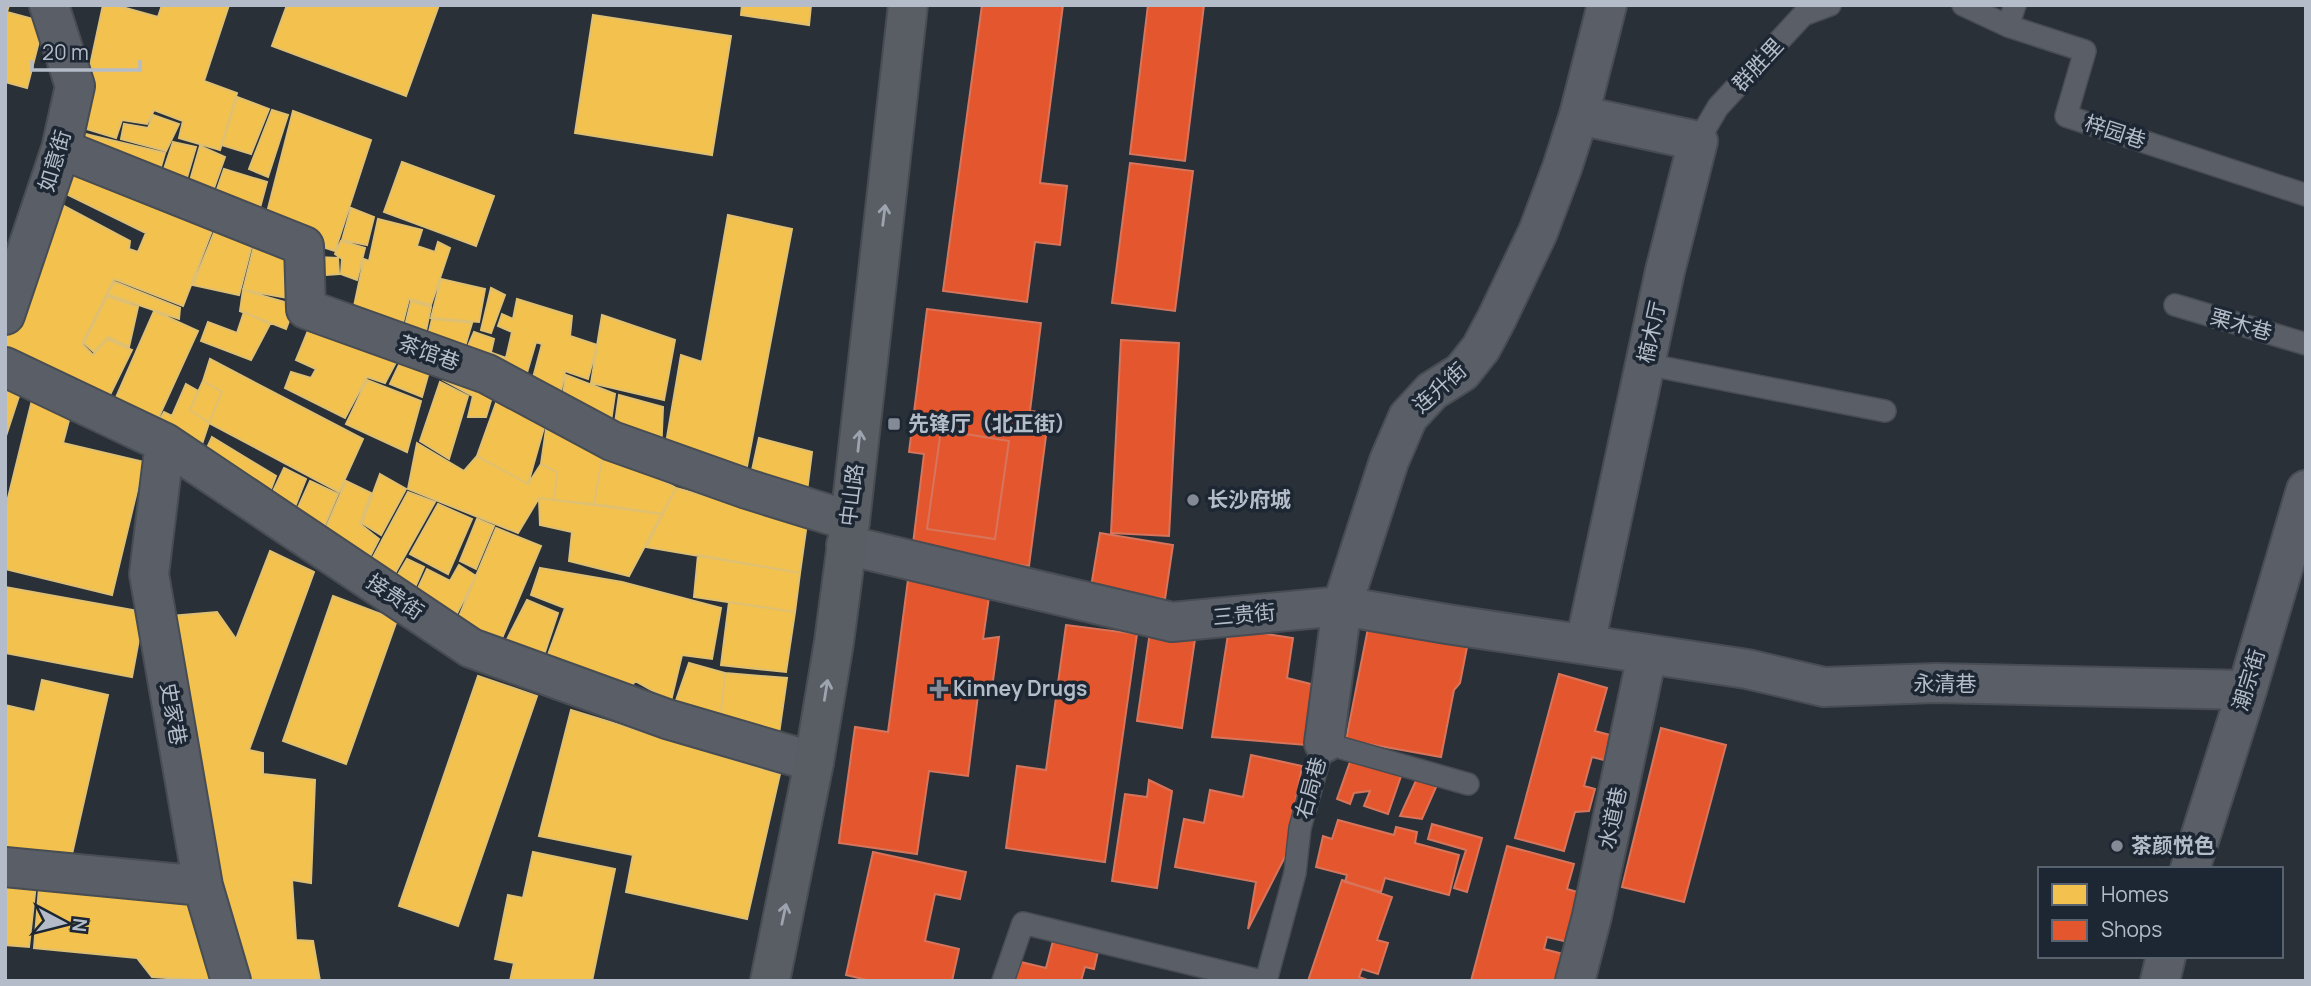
<svg xmlns="http://www.w3.org/2000/svg" width="2311" height="986" font-family="Manrope,'Noto Sans SC',sans-serif">
<style>
.homes{fill:#f2c14e;stroke:#dfc073;stroke-width:2}
.shops{fill:#e4572e;stroke:#d6755c;stroke-width:2}
.lines{fill:none;stroke-linecap:round;stroke-linejoin:round}
.lane-casing{stroke:#484c53;stroke-width:24}
.street-casing{stroke:#484c53;stroke-width:42}
.secondary-casing{stroke:#484c53;stroke-width:42}
.lane{stroke:#5a5e66;stroke-width:21}
.street{stroke:#5a5e66;stroke-width:38}
.secondary{stroke:#595d64;stroke-width:38}
.oneway{stroke:#9da4b0}
.poi-dot{fill:#848b96;stroke:#1d2633;stroke-width:2.5}
.labels{text-anchor:middle;stroke-width:7;stroke-linejoin:round;paint-order:stroke}
.street-label{font-size:21px;fill:#b4bcc9;stroke:#1d2633}
.poi-label{font-size:21px;font-weight:bold;fill:#b4bcc9;stroke:#1d2633;text-anchor:start}
</style>
<rect width="100%" height="100%" fill="#2a3038"/>
<path class="homes" d="M5,5H9L7,12L44,22L27,88L5,82Z
M103,5H115L158,17L162,5H229L204,81L237,93L220,150L179,138L183,121L154,110L147,124L122,120L116,138L77,126Z
M287,5H439L406,96L272,46Z
M742,5H811L809,25L741,15Z
M593,15L731,36L712,155L575,133Z
M237,97L269,109L251,154L222,145Z
M272,110L288,115L268,177L249,169Z
M293,111L371,140L335,251L263,228Z
M153,115L179,124L166,151L121,139L124,124L148,128Z
M73,131L165,153L157,180L73,150Z
M173,142L196,147L183,191L160,181Z
M200,146L225,157L209,202L187,191Z
M64,156L218,215L183,306L114,279L82,344L93,355L107,339L132,350L109,397L63,373L56,386L5,358V332L49,198L130,241L129,249L138,252L146,233L52,187Z
M402,162L494,196L476,246L384,212Z
M224,169L267,182L257,219L213,201Z
M351,208L374,217L367,245L342,240Z
M728,215L792,229L745,477L665,449L681,355L702,362Z
M220,218L255,233L239,295L193,285Z
M378,219L422,230L417,246L435,252L438,242L450,248L431,305L409,299L399,338L354,306L364,259L369,261Z
M257,234L299,250V300L243,290Z
M341,241L365,248L357,280L341,274L342,259L335,254Z
M316,257L338,258L339,274L312,276Z
M441,279L485,289L479,322L431,318Z
M115,282L180,308L179,319L107,294Z
M491,288L505,295L491,333L481,330Z
M243,290L295,305L286,329L240,311Z
M107,296L138,307L129,347L108,337L94,352L84,343Z
M517,299L572,316L570,336L597,345L588,379L565,371L558,406L530,389L542,344L536,342L523,386L491,370L492,353L506,358L512,332L498,326L502,314L513,319Z
M411,301L431,307L423,345L402,338Z
M154,311L198,331L157,421L114,402Z
M244,312L270,324L251,360L201,341L208,322L237,333Z
M602,315L675,340L664,400L591,383Z
M314,316L403,349L385,383L367,377L345,418L285,388L291,372L311,378L316,369L296,360Z
M432,319L472,323L461,360L425,348Z
M474,332L494,339L487,370L462,360Z
M406,350L432,361L422,397L390,384Z
M210,359L363,439L339,492L209,423L222,392L203,381Z
M452,366L495,387L486,417H468L473,396L443,380Z
M5,375L24,381L5,439Z
M566,375L615,394L609,435L561,407Z
M367,380L421,401L407,452L346,424Z
M203,381L222,392L209,423L190,410Z
M440,382L468,396L449,459L420,441Z
M186,384L198,391L190,410L209,423L198,456L151,434L164,412L172,416Z
M500,392L547,417L528,484L477,456Z
M619,395L663,407L661,455L613,437Z
M33,396L73,405L63,443L144,462L112,595L5,569V510Z
M546,429L604,448L594,504L554,500L557,472L541,464Z
M212,437L276,476L266,502L201,461Z
M759,438L812,452L806,499L749,484Z
M417,443L464,471L477,456L528,484L541,464L557,472L554,500L539,498L518,533L408,489Z
M604,448L676,488L662,514L594,504Z
M284,468L306,479L289,522L266,506Z
M380,474L406,489L381,535L362,523Z
M310,481L338,494L318,541L291,523Z
M346,481L371,493L360,524L379,539L362,572L319,544Z
M676,488L807,523L800,573L646,547Z
M408,492L435,502L389,584L365,572Z
M539,498L554,500L662,514L629,576L569,561L572,532L540,525Z
M438,504L472,519L448,574L410,554Z
M477,519L494,526L476,569L460,561Z
M496,528L541,546L497,650L453,631Z
M270,551L314,572L249,750L263,753V774L315,780L311,883L292,880L296,940L313,941L320,981H244L204,820L171,616L217,612L236,639Z
M698,555L800,573L795,612L694,597Z
M407,559L424,567L409,601L390,588Z
M459,565L476,576L450,627L412,601L427,569L450,581Z
M540,568L622,582L721,608L712,659L682,655L671,701L635,681L627,694L545,663L565,608L531,595Z
M5,587L144,612L132,677L5,653Z
M333,596L397,620L346,764L283,741Z
M527,600L558,613L540,667L500,653Z
M729,602L795,612L786,672L721,665Z
M689,663L725,673L720,724L673,709Z
M725,673L787,678L778,741L720,724Z
M478,676L537,696L458,926L399,906Z
M42,680L108,695L70,863L5,848V705L35,712Z
M571,710L780,774L747,919L626,892L633,855L539,836Z
M533,852L615,869L592,981H510L514,963L495,959L508,895L523,898Z
M5,872L37,875L29,947L5,945Z
M40,876L194,890L213,981L152,977L137,958L34,948Z"/>
<path class="shops" d="M982,5H1063L1040,183L1067,186L1060,245L1035,242L1027,302L943,291Z
M1148,5H1204L1185,161L1130,154Z
M1130,163L1193,171L1175,311L1112,303Z
M927,309L1041,323L1030,411L1049,413L1029,566L912,552L924,454L909,452Z
M1121,340L1179,343L1169,536L1111,533Z
M941,430L1009,441L995,539L927,529Z
M1100,533L1173,545L1165,599L1091,587Z
M909,572L991,583L983,639L999,637L992,688L979,687L968,776L929,771L917,854L839,843L855,727L888,732Z
M1370,618L1469,637L1460,683L1454,690L1441,757L1346,740Z
M1066,625L1137,634L1105,862L1006,848L1017,766L1046,770Z
M1229,628L1293,638L1287,678L1315,685L1306,745L1212,737Z
M1150,632L1195,639L1182,728L1137,721Z
M1559,674L1607,688L1595,731L1610,735L1604,760L1592,757L1584,786L1595,789L1589,811L1575,812L1564,851L1515,838Z
M1661,728L1726,745L1684,902L1622,887Z
M1251,755L1302,766L1286,855L1248,929L1256,882L1175,867L1184,819L1204,823L1210,790L1243,797Z
M1351,759L1401,776L1388,814L1364,806L1370,791L1354,793L1350,804L1337,799Z
M1418,776L1437,785L1422,819L1400,816Z
M1149,780L1172,791L1157,888L1112,881L1125,794L1147,797Z
M1338,820L1394,835L1396,827L1417,832L1415,843L1459,855L1449,895L1385,878L1381,892L1345,882L1347,875L1316,867L1323,836L1332,839Z
M1432,824L1482,838L1467,892L1454,888L1466,850L1428,839Z
M1507,846L1574,864L1567,889L1581,893L1568,942L1547,937L1544,949L1567,955L1560,981H1471Z
M873,852L966,872L960,899L935,894L925,941L959,949L952,981H871L846,975Z
M1342,880L1392,897L1377,940L1388,943L1378,974L1362,969L1359,977L1370,981H1308Z
M1054,937L1099,947L1094,969L1085,967L1081,981H1000L1005,958L1046,968Z"/>
<g class="lines">
<defs>
<path id="lane" d="M1963,5L2008,26L2085,51L2066,116L2306,195
M2008,26L2015,5
M1698,141L1718,107L1803,15L1830,5
M2175,305L2306,344
M1645,364L1885,411
M1003,981L1023,923L1261,981
M1266,981L1295,873L1300,828L1324,743L1468,784"/>
<path id="street" d="M1579,115L1698,141L1665,271L1585,644
M61,149L304,246L306,309L487,374L612,441L747,489L850,521
M5,315L61,149L75,86L49,5
M5,367L165,443L471,648L667,719L814,762
M165,443L149,574L203,886L231,981
M846,545L1172,622L1342,606L1447,624L1747,669L1824,687L1936,683L2247,690
M1324,743L1342,606L1389,461L1408,417L1432,391L1462,372L1481,348L1497,318L1538,232L1562,168L1579,115L1607,5
M5,867L203,886
M2190,869L2247,690L2306,490
M1575,981L1592,916L1647,655
M2160,981L2166,956"/>
<path id="secondary" d="M770,981L814,762L834,642L850,521L908,5"/>
</defs>
<use href="#lane" class="lane-casing"/>
<use href="#street" class="street-casing"/>
<use href="#secondary" class="secondary-casing"/>
<use href="#lane" class="lane"/>
<use href="#street" class="street"/>
<use href="#secondary" class="secondary"/>
</g>
<defs><path id="oneway-shaft" d="M-6 0H5M1.5-3L5.5 0L1.5 3" fill="none" stroke-width="1.6" stroke-linecap="round" stroke-linejoin="round" transform="scale(1.75)"/></defs>
<g class="oneway">
<use href="#oneway-shaft" transform="translate(884 215) rotate(-83)"/>
<use href="#oneway-shaft" transform="translate(859 441) rotate(-84)"/>
<use href="#oneway-shaft" transform="translate(826 690) rotate(-81)"/>
<use href="#oneway-shaft" transform="translate(784 914) rotate(-78)"/>
</g>
<g class="poi-dot">
<rect x="887" y="417" width="14" height="14" rx="3.5"/>
<circle cx="1193" cy="500" r="7"/>
<path d="M935.5 678.5h7v7h7v7h-7v7h-7v-7h-7v-7h7z"/>
<circle cx="2117" cy="846" r="7"/>
</g>
<g class="labels">
<g class="street-label">
<text transform="translate(1758 65) rotate(-47)" y="7">群胜里</text>
<text transform="translate(2115 132) rotate(18)" y="7">梓园巷</text>
<text transform="translate(55 161) rotate(-73)" y="7">如意街</text>
<text transform="translate(2241 325) rotate(16)" y="7">栗木巷</text>
<text transform="translate(1652 332) rotate(-78)" y="7">楠木厅</text>
<text transform="translate(429 353) rotate(20)" y="7">茶馆巷</text>
<text transform="translate(1440 388) rotate(-42)" y="7">连升街</text>
<text transform="translate(852 495) rotate(-83)" y="7">中山路</text>
<text transform="translate(395 597) rotate(34)" y="7">接贵街</text>
<text transform="translate(1244 615) rotate(-5)" y="7">三贵街</text>
<text transform="translate(2249 680) rotate(-73)" y="7">潮宗街</text>
<text x="1945" y="691">永清巷</text>
<text transform="translate(173 714) rotate(80)" y="7">史家巷</text>
<text transform="translate(1311 788) rotate(-75)" y="7">右局巷</text>
<text transform="translate(1613 818) rotate(-78)" y="7">水道巷</text>
</g>
<g class="poi-label">
<text x="908" y="431">先锋厅（北正街）</text>
<text x="1207" y="507">长沙府城</text>
<text x="953" y="696">Kinney Drugs</text>
<text x="2131" y="853">茶颜悦色</text>
</g>
</g>
<rect width="2311" height="986" fill="none" stroke="#b4bcc9" stroke-width="14"/>
<rect x="2038" y="867" width="245" height="91" fill="#1d2633" stroke="#59626f" stroke-width="2"/>
<rect x="2052" y="884" width="35" height="21" fill="#f2c14e" stroke="#59626f" stroke-width="2"/>
<text x="2101" y="902" font-size="21" fill="#b4bcc9">Homes</text>
<rect x="2052" y="920" width="35" height="21" fill="#e4572e" stroke="#59626f" stroke-width="2"/>
<text x="2101" y="937" font-size="21" fill="#b4bcc9">Shops</text>
<g transform="translate(63 923) rotate(97)" stroke="#1d2633" stroke-width="5" paint-order="stroke">
<path d="M0-5L12 26L0 18L-12 26Z" fill="#b4bcc9"/>
<text y="-10" font-size="19" font-weight="bold" text-anchor="middle" fill="#b4bcc9">N</text>
</g>
<path d="M32 60v10h108v-10" fill="none" stroke="#b4bcc9" stroke-width="3.5"/>
<text x="42" y="60" font-size="21" fill="#b4bcc9" stroke="#1d2633" stroke-width="5" paint-order="stroke">20 m</text>
</svg>
